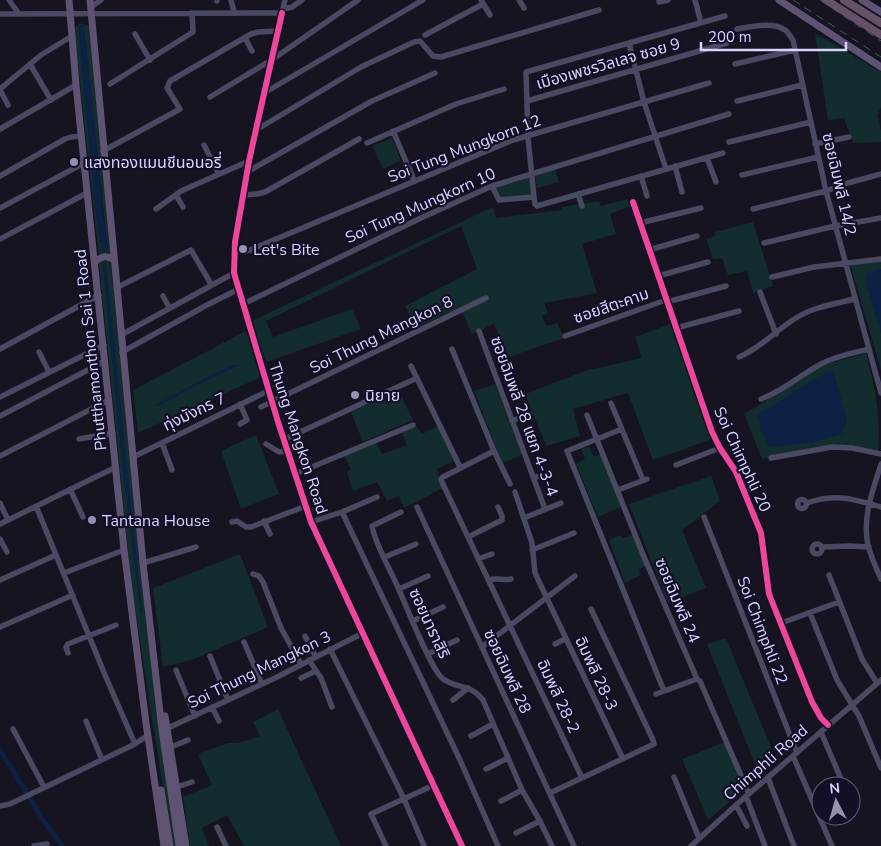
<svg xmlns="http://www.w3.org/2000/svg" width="881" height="846" font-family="'Nunito Sans','Noto Sans Thai',sans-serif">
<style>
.green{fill:#132c2d;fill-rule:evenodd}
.water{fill:#0d2144}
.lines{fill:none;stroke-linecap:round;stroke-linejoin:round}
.canal{stroke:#0d2144;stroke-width:5}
.minor{stroke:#4a4962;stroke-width:5.5}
.major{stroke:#5e5373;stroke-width:7}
.highway{stroke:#67516a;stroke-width:8}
.rail{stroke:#43596b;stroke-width:1;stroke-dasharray:8 6;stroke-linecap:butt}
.cycleway-casing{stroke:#130f26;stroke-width:9}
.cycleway{stroke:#ed469a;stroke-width:6}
.poi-dot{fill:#9591b1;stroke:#130f26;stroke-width:2}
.labels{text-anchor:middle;stroke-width:4.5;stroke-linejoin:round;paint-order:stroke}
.street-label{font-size:16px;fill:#d9d4ff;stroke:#130f26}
.poi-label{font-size:16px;fill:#d9d4ff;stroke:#130f26;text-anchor:start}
</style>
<rect width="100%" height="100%" fill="#161421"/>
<path class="green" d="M80,23L89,26L111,255L108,253L99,256L74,29ZM83,25L108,250L103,251L102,249L96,212L79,27Z
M815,33L881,72V107L877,115L881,131V142L853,143L844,118L828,120Z
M392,138L401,160L383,169L372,146Z
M555,169L559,182L537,188L535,175Z
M531,177L532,196L502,199L496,187Z
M628,199L630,206L610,214L616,234L582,244L597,293L544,303L548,313L542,316L546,326L557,323L564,338L509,357L494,324L472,334L460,307L415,328L405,306L477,269L461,226L266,321L273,337L352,309L361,329L266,362L252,321L493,207L496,218L562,210V207L599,201L601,206Z
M753,222L773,286L753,293L747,271L728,275L722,258L713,259L706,239L715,236V232Z
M108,260L111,265L147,620L181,846H168L165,802L131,582L99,263ZM105,262L142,612L141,614L123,470L103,264Z
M881,261V370L850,264Z
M670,324L712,439L653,460L628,393L573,409L580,436L546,446L525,394L588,370L642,358L635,337Z
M246,331L261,377L138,433L133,390Z
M866,353C875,388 881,415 878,452L821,446L762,459L744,414L824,365Z
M495,384L522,455L502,463L474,391Z
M398,390L413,420L363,442L351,412Z
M416,425L422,434L438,426L454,461L437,469L443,488L404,508L399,496L387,501L377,482L353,491L347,472L351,470L344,455L376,442L382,454L407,445L401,432Z
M256,435L279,494L241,509L221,451Z
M589,447L594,457L601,454L621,507L598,517L576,464L585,459L581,449Z
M711,476L720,501L682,530L706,588L668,603L629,504Z
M620,535L622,538L633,535L646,566L639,569L641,575L625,583L609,540Z
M240,554L268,627L194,659L163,667L153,588Z
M726,638L776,760L759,774L707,644Z
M278,709L341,846H244L227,815L202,828L209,846H190L183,797L212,785L199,757L200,753L228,743H238L260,736L253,722Z
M725,742L743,790L708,820L682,759Z"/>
<path class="water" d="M80,25L84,26L103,214L108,250L103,251L102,249L96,212L81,60Z
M106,262L142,612L141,615L123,470L103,264Z
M881,269V334L866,283V274Z
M233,365H240L195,386L161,405L153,406L218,372Z
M828,371L834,372L847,422L841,434L814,442L770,447L761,431L757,415Z"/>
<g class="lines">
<path class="canal" d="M0,750L44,821L62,846"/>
<path class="minor" d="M9,0L19,14
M231,0L234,12
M481,0L490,15
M519,0L524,8
M659,0V2L668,0
M695,0L701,23
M217,1V0
M91,7L101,0
M283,9L292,7L302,0
M282,13L249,161L235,242L234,273L278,422L311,522L462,846
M0,14L282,13L285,0
M737,29C751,27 773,21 785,30C788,32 791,37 793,40L826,191L881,393
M135,34L150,60
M425,35L483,4
M245,38L252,51
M629,43L644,102L666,169
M30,64L51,100
M735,64L795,50
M110,84L193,32L192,13
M0,89L41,55L72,36
M0,90L8,105
M264,93L423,0
M210,97L273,59L358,0
M527,101L727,43
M737,101L802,85
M0,129L76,85
M256,130L361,67L414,42L420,41L433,56L441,57L599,10
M393,131L414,180
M729,142L811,122
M367,143L456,104L504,89
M815,144L849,137
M204,145L219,174
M103,151L180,109L167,88L170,81L251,34L258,32L279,31
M723,153L537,206L535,204L534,197L528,138L526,72L725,16
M707,158L716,182
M675,166L682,192
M247,172L372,101L435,73
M742,175L818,157
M0,176L65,139L71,137L81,136
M641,176L647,196
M492,186L499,200L534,197
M578,194L582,206
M176,195L183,207
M243,195L257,194L265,192L359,139
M633,202L712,432L720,448L736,472L761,533L769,594L812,702L821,718L828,725
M0,208L84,163
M156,209L181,191L249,161
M753,209L826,191L848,183L881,174
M640,223L701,208
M0,239L87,193
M764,243L835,226L881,218
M234,250L244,252L250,250L513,140L709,83
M649,250L697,236
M658,276L708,262
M772,277L814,267L881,259
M116,288L191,250L211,284
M760,292L776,334
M163,296L169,307
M667,302L726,286
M243,304L421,218L492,186L729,114
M676,328L739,311
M479,331L545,509
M121,335L234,273
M565,336L666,300
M0,349L99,295
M452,349L494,451L510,484
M39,352L49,372
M122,352L207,305L239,289
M739,357C761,348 776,330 796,318C813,307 835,304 854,299
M411,366L460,467
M0,397L104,345
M761,399C784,391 801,374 823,363C837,356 853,353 869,349
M611,403L643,480
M240,404L247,420L240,424
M261,407L486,298
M587,415L644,557L697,679L700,681L749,794
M0,416L105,361
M512,421L530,414
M622,429L567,451L664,691
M79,439L113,433
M283,440L417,378
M162,443L172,470
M266,444L279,452L287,451
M494,451L443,477L441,479L442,482L582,778
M0,456L109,400
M133,457L268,391
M771,458L832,447L852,448L881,454
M881,464C873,490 862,517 868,545C871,557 876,568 881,579
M676,465L720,448
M295,474L413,425
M534,478L542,475
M70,489L83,517
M618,490L647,479
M515,492L532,543L535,573L623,759
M797.5 504a4.5 4.5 0 1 1 9 0a4.5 4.5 0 1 1-9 0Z
M0,503L8,520
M807,503C836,493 853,499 881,507
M36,506L105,675L135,744
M417,507L574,846
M342,512L377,497
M401,512L372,526C376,547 391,570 399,590C407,607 431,670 443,679C457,689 471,684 483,700L522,790L540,821L552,846
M704,517L797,753
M524,518L561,503
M264,521L270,534
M232,522L237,521L246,527H251L306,506
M311,522L342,512L460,760L498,846
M0,524L116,467
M468,537L502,520V516L498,507
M0,539L7,552
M812 549a5 5 0 1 1 10 0a5 5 0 1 1-10 0Z
M822,547L850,546L869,547
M532,550L574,533
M385,557L416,544
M478,559L492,554
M143,563L196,547
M64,573L124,550
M253,574L259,576L263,582L281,628L301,664
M829,575L862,659L877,683
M0,580L56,555
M489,580C496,577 503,581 511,579
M399,589L428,576
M810,613L837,680L859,716L881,768
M413,621L443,607
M781,623L839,602
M0,627L73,595
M305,636L316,657
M244,642L262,684
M555,644L565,639
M482,647L575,576
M330,649L404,799L424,846
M68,653L66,647L68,644L116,625
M428,654L457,640
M210,656L228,700
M309,660L321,678L332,707
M176,670L195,716
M301,678L316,671
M656,694L697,679
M453,700L468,688
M212,707L219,721
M86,721L102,760
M168,728L275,678L363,633
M13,729L44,787
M821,732L844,786
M471,736L493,724
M171,747L188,740
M793,756L832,846
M486,769L508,758
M674,777L699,838
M768,778L794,846
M177,787L192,782
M550,793L654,744L653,740L591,609
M746,796L765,846
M501,801L522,790
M736,805L747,826
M0,806L10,804L135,744L148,735
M217,827L226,846
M516,833L540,821
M34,846L47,844
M386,846L371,814L434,785
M691,846L736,805L881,680"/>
<path class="major" d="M69,0L76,85L124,550L146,723L164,846
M90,0L143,563L162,730L179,846
M779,0L881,67
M862,0L881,12
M95,262C102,256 107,255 114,260
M165,716L186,846
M161,790L170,846"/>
<path class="highway" d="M826,0L881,35
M844,0L881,23"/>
<path class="rail" d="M793,0L881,57
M820,0L881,41"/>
<defs>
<path id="cycleway" d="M282,13L249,161L235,242L234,273L278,422L311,522L462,846
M633,202L712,432L720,448L736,472L761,533L769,594L812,702L821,718L828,725"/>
</defs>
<use href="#cycleway" class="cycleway-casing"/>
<use href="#cycleway" class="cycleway"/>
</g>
<g class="poi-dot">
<circle cx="74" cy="162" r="5"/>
<circle cx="243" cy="249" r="5"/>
<circle cx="355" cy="395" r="5"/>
<circle cx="92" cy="520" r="5"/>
</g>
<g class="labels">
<g class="street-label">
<text transform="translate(608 63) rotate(-16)" y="6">เมืองเพชรวิลเลจ ซอย 9</text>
<text transform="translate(464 148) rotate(-21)" y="6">Soi Tung Mungkorn 12</text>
<text transform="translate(840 184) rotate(77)" y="6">ซอยฉิมพลี 14/2</text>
<text transform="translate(420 205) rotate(-24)" y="6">Soi Tung Mungkorn 10</text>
<text transform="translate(611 305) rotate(-19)" y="6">ซอยสีตะคาม</text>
<text transform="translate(381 334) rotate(-26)" y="6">Soi Thung Mangkon 8</text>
<text transform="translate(90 350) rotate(-96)" y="6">Phutthamonthon Sai 1 Road</text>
<text transform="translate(194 411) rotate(-26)" y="6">ทุ่งมังกร 7</text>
<text transform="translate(525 416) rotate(70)" y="6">ซอยฉิมพลี 28 แยก 4-3-4</text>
<text transform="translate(299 438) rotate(72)" y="6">Thung Mangkon Road</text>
<text transform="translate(743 459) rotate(65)" y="6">Soi Chimphli 20</text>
<text transform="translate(678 600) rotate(67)" y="6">ซอยฉิมพลี 24</text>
<text transform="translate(430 623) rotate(65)" y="6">ซอยนาราสิริ</text>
<text transform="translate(763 630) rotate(69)" y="6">Soi Chimphli 22</text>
<text transform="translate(259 669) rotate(-26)" y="6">Soi Thung Mangkon 3</text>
<text transform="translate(508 671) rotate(65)" y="6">ซอยฉิมพลี 28</text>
<text transform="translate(597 673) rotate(65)" y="6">ฉิมพลี 28-3</text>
<text transform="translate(559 696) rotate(65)" y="6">ฉิมพลี 28-2</text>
<text transform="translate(765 762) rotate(-41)" y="6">Chimphli Road</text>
</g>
<g class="poi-label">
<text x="84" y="168">แสงทองแมนชีนอนอรี่</text>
<text x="253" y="255">Let's Bite</text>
<text x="365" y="401">นิยาย</text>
<text x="102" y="526">Tantana House</text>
</g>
</g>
<g transform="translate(836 801) rotate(354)"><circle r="24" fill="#130f26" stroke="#625e7d"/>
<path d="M0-4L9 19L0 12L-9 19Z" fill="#9591b1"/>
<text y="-8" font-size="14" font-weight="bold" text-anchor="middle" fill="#d9d4ff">N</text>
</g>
<path d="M701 42v8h145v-8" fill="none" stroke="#d9d4ff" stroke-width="2.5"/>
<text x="708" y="42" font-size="15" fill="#d9d4ff" stroke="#130f26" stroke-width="4" paint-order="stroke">200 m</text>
</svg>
